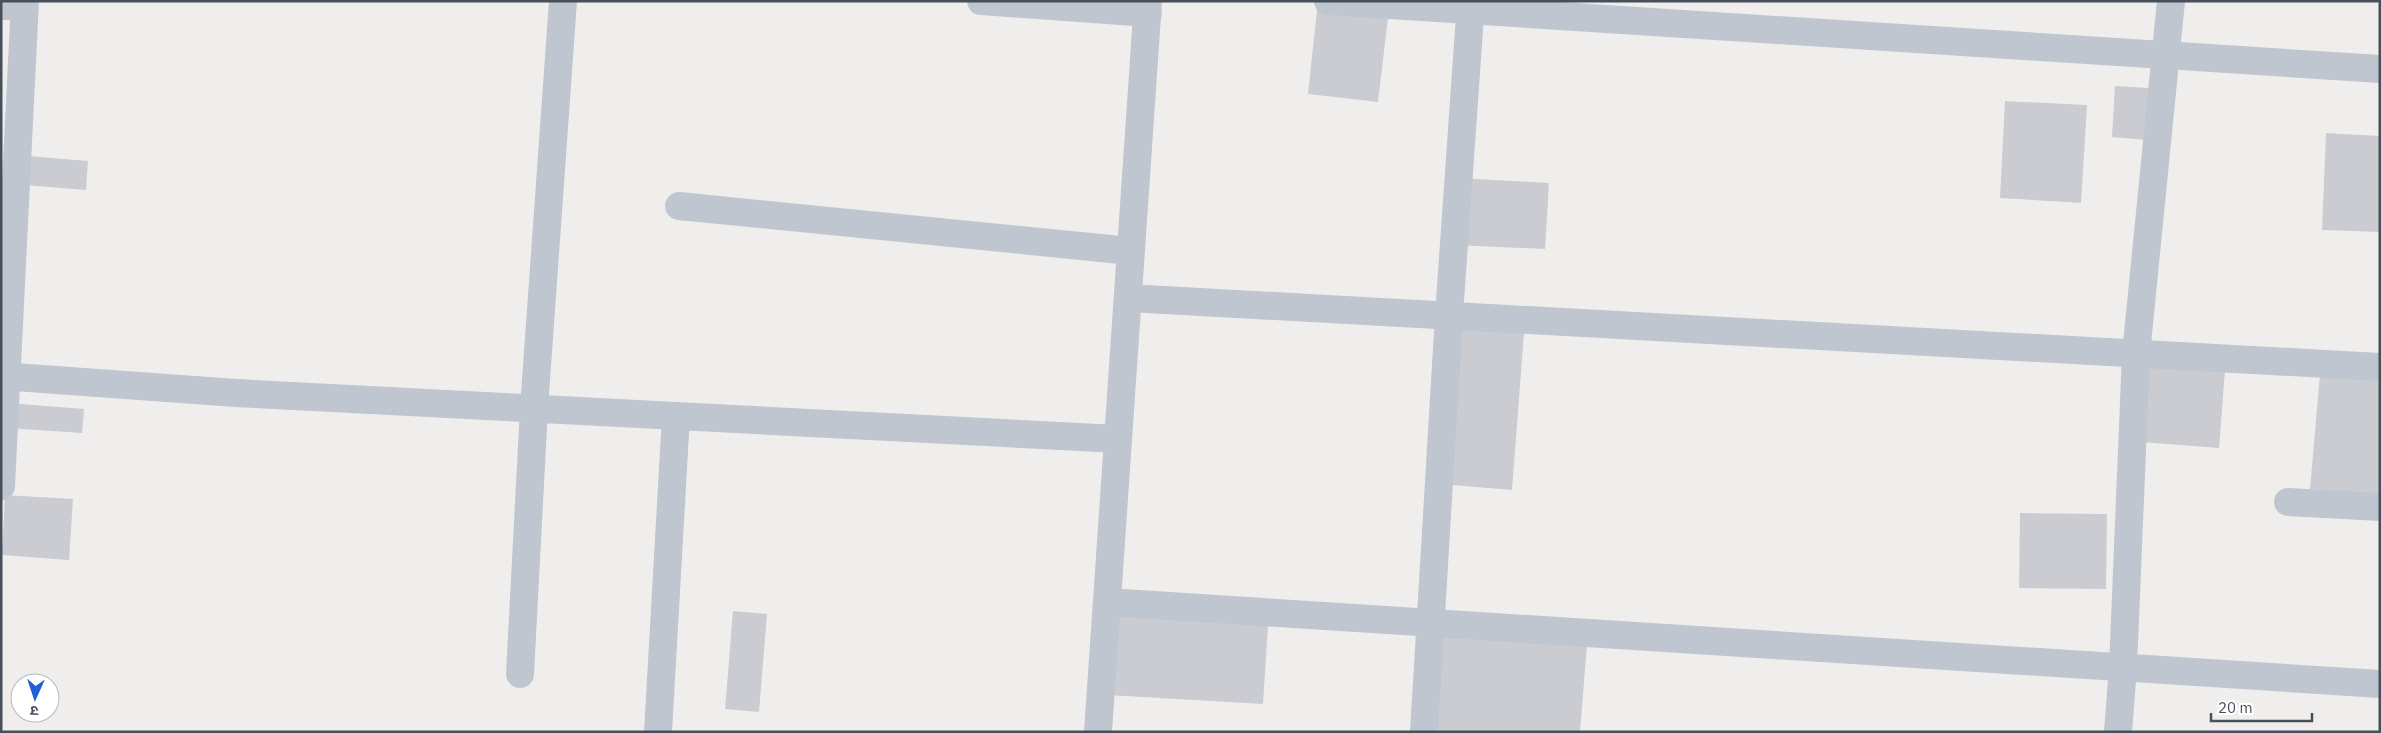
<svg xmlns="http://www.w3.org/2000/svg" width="2381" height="733" font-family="'IBM Plex Sans','Noto Sans Devanagari',sans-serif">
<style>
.building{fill:#caccd2}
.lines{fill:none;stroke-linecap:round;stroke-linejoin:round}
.minor{stroke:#bfc6cf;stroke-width:28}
</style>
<rect width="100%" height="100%" fill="#f0eeed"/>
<path class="building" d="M1317,10L1388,18L1378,102L1308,94Z
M2115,86L2150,88L2147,140L2112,137Z
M2005,101L2087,105L2081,203L2000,198Z
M2326,133L2380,136V232L2322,230Z
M28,156L88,161L86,190L25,185Z
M1459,178L1549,183L1545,249L1455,245Z
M1452,327L1524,333L1512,490L1440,484Z
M2147,365L2225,371L2219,448L2141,442Z
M2320,374L2380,379V495L2310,489Z
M9,403L84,409L82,433L7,428Z
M5,495L73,499L69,560L2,555Z
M2020,513L2107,514L2106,589L2019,588Z
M733,611L767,614L759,712L725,709Z
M1113,615L1268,625L1263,704L1108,695Z
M1440,633L1587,645L1580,732H1431Z"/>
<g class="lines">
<path class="minor" d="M981,1L1148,13
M1328,1L2380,69
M1,6H24
M679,206L1131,251
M1128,298L2380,367
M1,376L236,393L1118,439
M1,486L25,1
M2288,502L2380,507
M1107,602L2380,684
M520,674L534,408L563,1
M658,732L676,416
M1098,732L1148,1
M1424,732L1449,315L1471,1
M2118,732L2123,667L2136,354L2171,1"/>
</g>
<rect width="2381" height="733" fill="none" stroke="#474f5a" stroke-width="5"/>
<g transform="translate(35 698) rotate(183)"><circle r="24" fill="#ffffff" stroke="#b5b9bd"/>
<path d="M0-4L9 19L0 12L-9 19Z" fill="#225ed5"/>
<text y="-8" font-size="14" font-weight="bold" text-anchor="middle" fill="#474f5a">उ</text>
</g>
<path d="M2211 713v8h101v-8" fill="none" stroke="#474f5a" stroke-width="2.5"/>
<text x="2218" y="713" font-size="15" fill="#474f5a" stroke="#ffffff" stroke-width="4" paint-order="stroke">20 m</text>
</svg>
